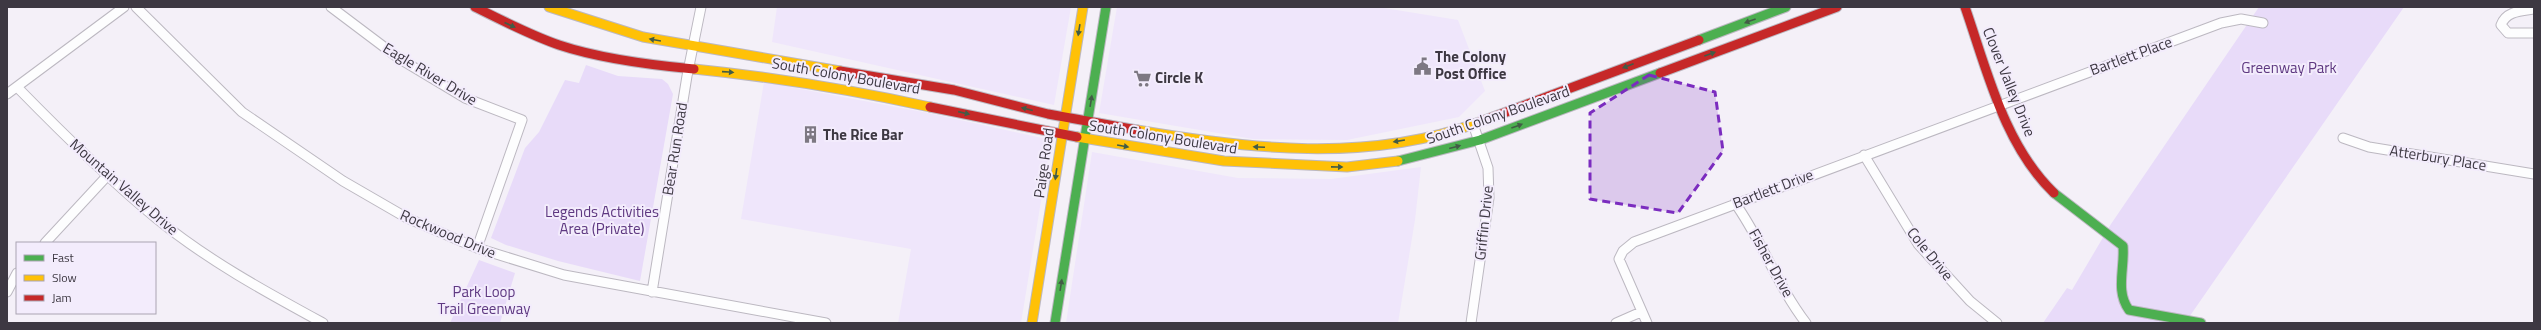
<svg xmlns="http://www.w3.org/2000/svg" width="2541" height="330" font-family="'Titillium Web',sans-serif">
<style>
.built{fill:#efe6fb}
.green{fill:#e8dbf9}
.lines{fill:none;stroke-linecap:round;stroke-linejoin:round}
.street-casing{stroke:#bcb8c1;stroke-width:11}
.fast-casing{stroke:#bcb8c1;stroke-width:11}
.slow-casing{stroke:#bcb8c1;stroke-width:11}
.jam-casing{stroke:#bcb8c1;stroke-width:11}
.street{stroke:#fdfdfe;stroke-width:9}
.fast{stroke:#4caf50;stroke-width:9}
.slow{stroke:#ffc107;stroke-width:9}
.jam{stroke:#c62828;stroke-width:9}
.oneway{fill:#425c46}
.marked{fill:#7b2cbf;fill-opacity:0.2;stroke:#7b2cbf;stroke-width:3;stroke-dasharray:8 5;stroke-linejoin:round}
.labels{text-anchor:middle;stroke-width:4;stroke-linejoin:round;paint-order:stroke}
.street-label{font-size:15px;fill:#3d3842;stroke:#f3ecfc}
.poi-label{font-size:15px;font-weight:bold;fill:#3d3842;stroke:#f3ecfc;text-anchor:start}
.park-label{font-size:15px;fill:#5e3881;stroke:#f3ecfc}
</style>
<rect width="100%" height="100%" fill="#f4f0f8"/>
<path class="built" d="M777,7H1071L1054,105L772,42Z
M1117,7H1378L1458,20L1485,91L1459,117L1347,140L1253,139L1099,113Z
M764,82L928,113L1051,140L1021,323H898L911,249L741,219Z
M1092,152L1238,178L1331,179L1421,167L1415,220L1398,323H1066Z"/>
<path class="green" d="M2259,7H2404L2185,323H2043L2067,288L2072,290L2111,224Z
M586,65L618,76L662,79L668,84L673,94L640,281L558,261L506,245L491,238L525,148L539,132L565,80L579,83Z
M479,260L515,273L500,323H450Z"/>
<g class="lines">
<defs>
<path id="street" d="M136,7L242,112L343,181L407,218L477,248L564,275L826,323
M331,7L400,59L465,98L522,120L477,248
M2534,9C2521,11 2506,11 2501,25L2508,33H2534
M17,87C61,132 107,178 156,218C207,260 266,292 323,323
M7,94L124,7
M2343,138L2369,147L2534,174
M1864,155L1918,244L1970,301L1997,323
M1735,203C1762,241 1777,285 1806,323
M45,243L108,175
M7,292L17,273
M652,292L687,76L701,7
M1471,323L1489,198L1488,168L1473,124
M1616,323L1641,312
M1647,323L1619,259L1623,251L1634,242L2221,23L2241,19L2263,23"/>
<path id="fast" d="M1699,40L1786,7
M1398,161L1480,140L1660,73
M2054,193L2123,246C2125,268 2115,291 2129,310L2201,323
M1055,323L1106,7"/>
<path id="slow" d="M549,7L643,37L840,71
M694,69C774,77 852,90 930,107
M1137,130C1248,149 1368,163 1477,123
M1077,137L1224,161L1347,167L1398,161
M1032,323L1083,7"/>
<path id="jam" d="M475,7C503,21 530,35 559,45C601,59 650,65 694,69
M1965,7C1987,70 2004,145 2054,193
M840,71L954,90L1048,114L1137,130
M1660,73L1837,7
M930,107L1077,137
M1477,123L1699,40"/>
</defs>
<use href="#street" class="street-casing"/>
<use href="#fast" class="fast-casing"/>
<use href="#slow" class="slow-casing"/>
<use href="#jam" class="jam-casing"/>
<use href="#street" class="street"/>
<use href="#fast" class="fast"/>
<use href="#slow" class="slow"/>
<use href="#jam" class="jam"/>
</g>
<defs><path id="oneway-solid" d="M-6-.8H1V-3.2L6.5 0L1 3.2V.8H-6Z"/></defs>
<g class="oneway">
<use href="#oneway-solid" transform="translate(1750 21) rotate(160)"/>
<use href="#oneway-solid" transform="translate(510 25) rotate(24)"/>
<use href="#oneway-solid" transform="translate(1079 30) rotate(99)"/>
<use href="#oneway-solid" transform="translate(655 40) rotate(-170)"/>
<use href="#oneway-solid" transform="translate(1710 54) rotate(-20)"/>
<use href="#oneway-solid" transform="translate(1628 66) rotate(159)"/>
<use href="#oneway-solid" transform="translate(728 72) rotate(4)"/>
<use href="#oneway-solid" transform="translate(1091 101) rotate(-81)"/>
<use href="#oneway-solid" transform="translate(1027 109) rotate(-166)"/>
<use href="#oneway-solid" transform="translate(964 113) rotate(13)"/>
<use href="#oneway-solid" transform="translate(1517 126) rotate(-20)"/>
<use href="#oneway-solid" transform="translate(1399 141) rotate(171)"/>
<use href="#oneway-solid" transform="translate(1123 146) rotate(10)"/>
<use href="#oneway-solid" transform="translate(1259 147) rotate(-177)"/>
<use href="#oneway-solid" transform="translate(1455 147) rotate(-15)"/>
<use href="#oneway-solid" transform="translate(1337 167) rotate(1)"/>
<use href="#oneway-solid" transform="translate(1056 174) rotate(98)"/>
<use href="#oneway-solid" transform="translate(1061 285) rotate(-81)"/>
</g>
<path class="marked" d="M1649,75L1715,92L1723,151L1678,213L1590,199V113Z"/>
<defs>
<symbol id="civic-bare" viewBox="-9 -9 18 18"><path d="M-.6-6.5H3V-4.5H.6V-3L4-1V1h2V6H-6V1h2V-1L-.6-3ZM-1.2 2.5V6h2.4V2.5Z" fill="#7d7882" stroke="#f3ecfc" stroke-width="2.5" paint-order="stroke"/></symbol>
<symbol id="supermarket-bare" viewBox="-9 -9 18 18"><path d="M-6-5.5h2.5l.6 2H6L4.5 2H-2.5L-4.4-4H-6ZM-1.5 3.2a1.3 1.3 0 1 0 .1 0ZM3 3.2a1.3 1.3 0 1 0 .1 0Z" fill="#7d7882" stroke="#f3ecfc" stroke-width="2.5" paint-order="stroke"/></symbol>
<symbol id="building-bare" viewBox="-9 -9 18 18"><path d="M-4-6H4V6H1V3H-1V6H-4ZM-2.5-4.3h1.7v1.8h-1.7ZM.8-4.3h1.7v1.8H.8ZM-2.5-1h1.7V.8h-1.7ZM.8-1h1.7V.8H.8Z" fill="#7d7882" stroke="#f3ecfc" stroke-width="2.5" paint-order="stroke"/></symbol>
</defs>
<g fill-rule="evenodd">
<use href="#civic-bare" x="1410" y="54" width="25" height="25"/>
<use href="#supermarket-bare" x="1130" y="66" width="25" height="25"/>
<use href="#building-bare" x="798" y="122" width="25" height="25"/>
</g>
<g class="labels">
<g class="street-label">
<text transform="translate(2131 56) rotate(-20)" y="5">Bartlett Place</text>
<text transform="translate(430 74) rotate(31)" y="5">Eagle River Drive</text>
<text transform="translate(846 76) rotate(10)" y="5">South Colony Boulevard</text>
<text transform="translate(2009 82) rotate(68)" y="5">Clover Valley Drive</text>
<text transform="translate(1498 115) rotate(-19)" y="5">South Colony Boulevard</text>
<text transform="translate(1163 137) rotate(9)" y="5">South Colony Boulevard</text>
<text transform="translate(675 149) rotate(-81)" y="5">Bear Run Road</text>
<text transform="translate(2438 158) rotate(9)" y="5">Atterbury Place</text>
<text transform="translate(1044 163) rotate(-82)" y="5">Paige Road</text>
<text transform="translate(124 187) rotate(41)" y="5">Mountain Valley Drive</text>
<text transform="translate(1773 189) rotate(-21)" y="5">Bartlett Drive</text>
<text transform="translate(1484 223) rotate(-84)" y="5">Griffin Drive</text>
<text transform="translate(448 234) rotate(23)" y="5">Rockwood Drive</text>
<text transform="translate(1930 254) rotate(51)" y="5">Cole Drive</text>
<text transform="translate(1771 263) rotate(61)" y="5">Fisher Drive</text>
</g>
<g class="poi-label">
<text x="1435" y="62">The Colony<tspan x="1435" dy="17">Post Office</tspan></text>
<text x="1155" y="83">Circle K</text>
<text x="823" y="140">The Rice Bar</text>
</g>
<g class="park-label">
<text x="2289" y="73">Greenway Park</text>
<text x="602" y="217">Legends Activities<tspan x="602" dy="17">Area (Private)</tspan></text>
<text x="484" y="297">Park Loop<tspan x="484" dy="17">Trail Greenway</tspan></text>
</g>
</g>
<rect width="2541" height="330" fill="none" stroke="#3d3842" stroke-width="16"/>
<rect x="16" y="242" width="140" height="72" fill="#f3ecfc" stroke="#aaa4b2"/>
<rect x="24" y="255" width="20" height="6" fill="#4caf50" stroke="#aaa4b2"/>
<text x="52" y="262" font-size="12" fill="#3d3842">Fast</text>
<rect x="24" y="275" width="20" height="6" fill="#ffc107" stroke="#aaa4b2"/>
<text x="52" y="282" font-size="12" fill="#3d3842">Slow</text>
<rect x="24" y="295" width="20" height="6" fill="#c62828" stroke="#aaa4b2"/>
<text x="52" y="302" font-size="12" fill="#3d3842">Jam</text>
</svg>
